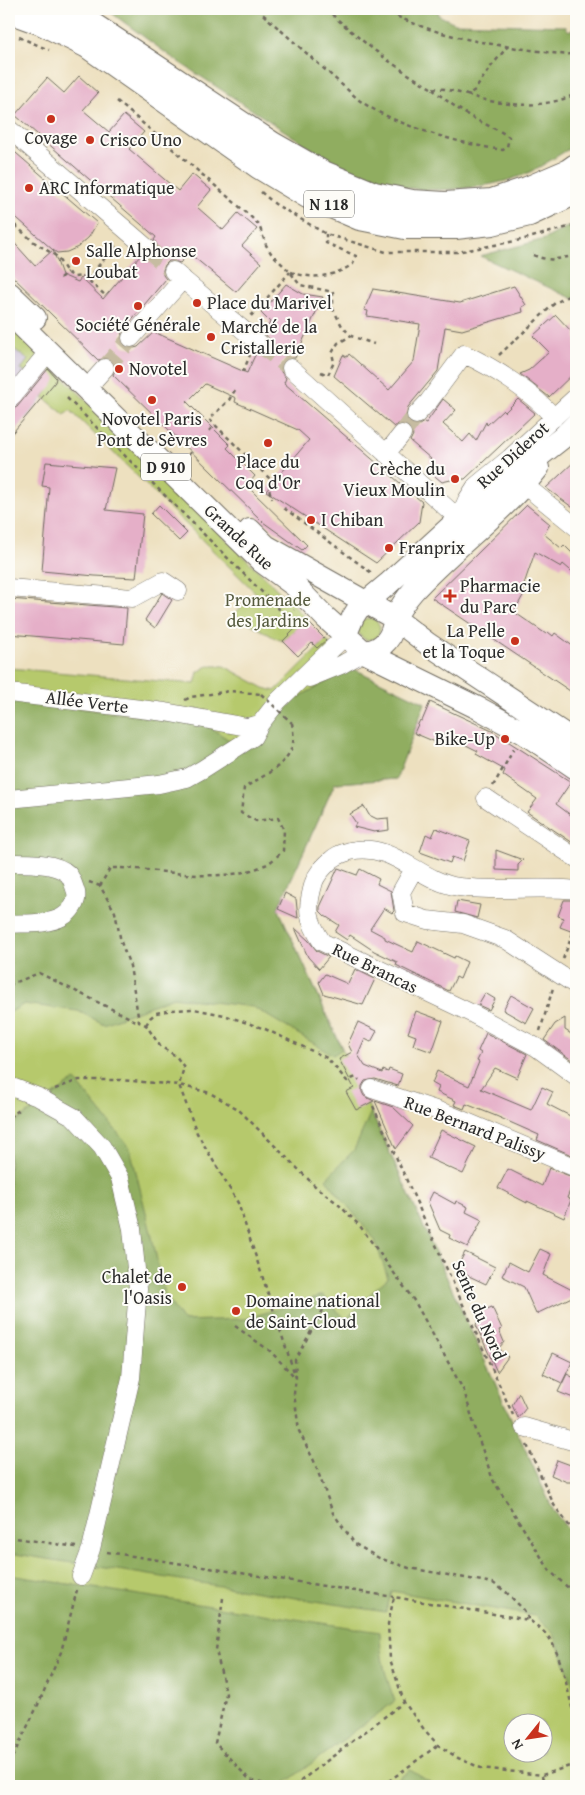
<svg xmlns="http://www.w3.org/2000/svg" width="585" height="1795" font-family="'Gentium Book Plus',serif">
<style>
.industrial{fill:#cbbfd5}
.green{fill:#b6c96c;stroke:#707a4c;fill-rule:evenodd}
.forest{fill:#90ad60;stroke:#5e6c46}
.building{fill:#e5afc8}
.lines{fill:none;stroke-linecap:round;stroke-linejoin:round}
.minor-tunnel{stroke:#c6bca1;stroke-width:18;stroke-dasharray:18 9;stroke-linecap:butt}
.minor-casing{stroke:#6f6a5f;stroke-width:19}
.major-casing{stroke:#6f6a5f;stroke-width:24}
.highway-casing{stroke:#6f6a5f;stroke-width:28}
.path{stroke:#6f6a5f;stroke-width:2.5;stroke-dasharray:4 4;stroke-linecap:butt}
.minor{stroke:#fff;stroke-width:18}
.major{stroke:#fff;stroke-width:22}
.highway{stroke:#fff;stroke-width:26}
.path-bridge{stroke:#6f6a5f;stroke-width:2.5;stroke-dasharray:4 4;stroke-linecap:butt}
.poi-dot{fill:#c8321e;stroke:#fdfcf7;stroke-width:2}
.labels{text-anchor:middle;stroke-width:4;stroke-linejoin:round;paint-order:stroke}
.shield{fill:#fdfcf7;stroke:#6a6a68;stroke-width:1}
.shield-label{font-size:16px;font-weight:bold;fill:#2b2b2b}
.poi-label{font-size:18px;fill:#2b2b2b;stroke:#fdfcf7;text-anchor:start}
.street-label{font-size:18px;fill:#2b2b2b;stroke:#fdfcf7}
.park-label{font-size:18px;fill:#555a3e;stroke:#fdfcf7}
</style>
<rect width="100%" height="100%" fill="#fdfcf7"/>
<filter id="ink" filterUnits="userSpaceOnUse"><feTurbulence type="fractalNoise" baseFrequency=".02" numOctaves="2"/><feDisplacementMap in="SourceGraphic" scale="10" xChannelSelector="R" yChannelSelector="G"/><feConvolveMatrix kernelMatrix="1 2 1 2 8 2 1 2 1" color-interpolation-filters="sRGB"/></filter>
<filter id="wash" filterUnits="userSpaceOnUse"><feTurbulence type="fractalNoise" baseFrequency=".0096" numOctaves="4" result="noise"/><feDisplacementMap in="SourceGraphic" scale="20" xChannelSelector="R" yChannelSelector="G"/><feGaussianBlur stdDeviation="1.12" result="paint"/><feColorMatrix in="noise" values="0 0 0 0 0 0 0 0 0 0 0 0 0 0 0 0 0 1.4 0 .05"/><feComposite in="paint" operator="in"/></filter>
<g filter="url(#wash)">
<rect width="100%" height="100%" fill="#ede0bf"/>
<path class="industrial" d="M9,325L61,376L9,439Z"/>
<path class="green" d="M9,324L306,618L283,641L275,638L234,614L256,593L70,410L65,415L43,397L48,390L21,369L28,360L9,345Z
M358 629a11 11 0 1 1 22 0a11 11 0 1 1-22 0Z
M326,640L356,670L425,703L396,779L335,783L278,908L553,1510L576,1540V1786H9V668L195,684L198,672L208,666H224L264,688L275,691ZM512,1722H542V1752H512Z"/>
<path class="forest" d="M106,9H438V15L455,23L565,26L569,31L576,26V145C561,153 546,164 530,172C499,187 443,193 409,188C387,185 367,179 346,171L174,59Z
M576,222V300L480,256L545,239Z
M353,667L356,670L425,703L396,779L335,783L278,908L342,1049L333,1055L253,1007L173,997L104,1024L78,1011L24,1004L9,1013V699L206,725L243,749L288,703Z
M75,1080L130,1148L153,1241L164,1294L183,1321L245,1319L323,1295L346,1320L375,1289L388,1278L375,1240L326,1179L354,1150L371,1112L553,1510L576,1540V1693L554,1634L535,1616L392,1591L386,1612L9,1553V1127Z
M9,1575L380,1632C380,1657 386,1678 395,1701L281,1786H9Z
M410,1770L436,1786H389Z"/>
<g id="blocks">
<path class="building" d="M79,76L98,93L83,110L109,132L124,115L144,132L129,149L178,191L192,174L211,190L197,207L214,222L223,230L238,213L257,229L242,246L261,263L236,292L189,253L180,263L174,261H169L165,265L163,270V275L166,279L122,331L121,342L124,346L134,348L138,347L154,332L247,373L256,353L264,354L270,346V340L265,334L270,322L261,313L286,284L303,294L323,297L295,358H287L281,365V372L286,378L284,383L422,502L419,522L376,563L266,491L309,440L298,430L235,402L236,398L205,384L187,402L230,445L227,448L255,476L247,486L307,545L302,550L263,522L113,375L115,370L112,361L107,358L98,360L9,273V237L35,266L53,250L9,211V147L97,223L89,237L78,247L67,252L57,253L53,250L62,275L78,282L81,278L103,299L140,256L145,258H150L155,255L157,250V245L154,240L156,237L15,115L47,78L64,93Z
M514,286L526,305L522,307L523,312L462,330L445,327L438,371L408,407L406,418L408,422L413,425H419L424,422L426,423L443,399L456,410L443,424L463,442L470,434L476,441L486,422L487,425L503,410L505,412L518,399L535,413L465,479H455L442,482L430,472L434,466L429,461L431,459L410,441L413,435L409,426L403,423L398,424L394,427L334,376L343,355L347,357L349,354L389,390L414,361L420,324L367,316L368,311L364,310L373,289L460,303Z
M556,315L571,331L576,326V371L549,397L520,374L529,370L549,352L533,336Z
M48,369L56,378L55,382L9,437V410L17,407Z
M576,460V510L546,488Z
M46,462L115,468L106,510L143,514L136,578L95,576L42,571L49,487L42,486Z
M159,505L187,533L179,541L151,514Z
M527,505L550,524L544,534L561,548L564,545L576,557V575L563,564L561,567L535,552L522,590L525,592L514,612L546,634L548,632L553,636L555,633L574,647L571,651L576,655V695L432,598Z
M162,593L172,600L155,628L145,620Z
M9,599L127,608L124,644L9,634Z
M305,619L326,640L317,648L312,643L298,656L283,641Z
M430,702L492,731L571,782L556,804L576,819V845L527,812L537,799L503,775L505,770L476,754L478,751L444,734L440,744L414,733L420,720L422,721Z
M364,806L369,815L377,819L388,818L389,830L374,832L354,827L356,823L350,814Z
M436,828L470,841L463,861L452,857L450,863L420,852L426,834L432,837Z
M496,850L523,860L518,865V871L496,870Z
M338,868L357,875L360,869L379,879L377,884L391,891L394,911L392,913L384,908L370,929L385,937V939L413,952L418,941L454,958L455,956L467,962L460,979L456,977L449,991L396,965L397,962L374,951L350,935L347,940L335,932L339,925L325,916L320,911V907Z
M285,893L296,899L298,918L278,909Z
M564,900H576V933L560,927L564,918L558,916Z
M457,901L480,905L477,918L455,912Z
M295,928L309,941L317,951L329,957L319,969L308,957Z
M355,969L375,979L363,1005L324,994L319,982L325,974L348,984Z
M485,993L495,999L489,1010L478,1005Z
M511,995L534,1008L526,1023L503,1010Z
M416,1011L443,1021L432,1052L413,1045L416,1036L408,1033Z
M565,1018V1030L576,1037V1063L544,1040L555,1024Z
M358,1022L377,1031L371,1042L365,1039L358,1055L365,1066L382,1073L383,1070L388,1072L389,1069L402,1074L398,1086L375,1079L365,1081L362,1086V1092L364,1096L374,1101L356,1110L346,1092L354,1088L339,1059L352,1052L348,1044Z
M486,1033L527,1054L517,1078L495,1068L481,1089L531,1110L542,1087L553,1092L547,1104L576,1119V1157L537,1140L539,1135L496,1116L466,1104L464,1109L454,1105L456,1101L437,1092L439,1087L432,1083L437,1071L469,1086L479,1062L477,1061L481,1053L478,1051Z
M375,1101L393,1107L413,1126L396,1149Z
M441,1130L476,1147L463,1174L428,1158Z
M549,1168L575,1178L567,1198L571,1200L564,1218L527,1201V1203L498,1188L508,1169L542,1186Z
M433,1192L455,1204L456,1201L468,1207L466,1212L482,1220L468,1247L449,1238L450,1235L440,1230L428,1202Z
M540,1249L551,1254L543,1275L576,1292V1295L536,1314L524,1287L502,1276L509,1262L528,1272Z
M465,1252L495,1267L486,1284L456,1270Z
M492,1307L502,1329L499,1330L504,1342L499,1348L508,1357L497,1372L476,1325L482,1311Z
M553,1353L572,1362L562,1383L543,1374Z
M567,1374L576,1379V1399L558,1392Z
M519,1393L526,1408L518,1418L512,1405Z
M557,1460L576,1467L572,1482H567L551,1475Z"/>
</g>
</g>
<g filter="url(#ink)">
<use href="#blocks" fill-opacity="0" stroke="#6f6a5f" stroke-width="1"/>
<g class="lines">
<path class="minor-tunnel" d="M147,248L173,271
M260,344L291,368
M105,368L131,338
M402,434L416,415"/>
<defs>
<path id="minor" d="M9,129L147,248
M173,271L260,344
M131,338L183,279
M291,368L459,519
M95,379L105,368
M9,400L49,351
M416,415L429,401L464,354C493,367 534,393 554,418
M386,454L402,434
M523,487L533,492L576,527
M459,518L467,500L476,486L510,458L576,397
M9,588L132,598L163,581L178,591
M309,678L341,665L364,652
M9,693L165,712L247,727L260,724
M486,798L576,858
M9,799L159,784L187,778L203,769L253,737L260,724L278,701L345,636
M9,863C25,863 56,862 68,874C72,878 74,886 76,892C78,902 71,912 62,917C47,925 25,923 9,924
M414,869L401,892L405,913L427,920L463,924L505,939L576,985
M576,890C537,886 498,892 459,887C418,881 393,841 350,851C341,854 336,855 330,861C323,868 317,873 314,882C306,909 307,919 322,942L473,1014L536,1047L576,1076
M9,1086L38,1097L74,1117L102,1147L120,1178L132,1229L138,1289L131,1378L91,1549L81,1576
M372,1089L448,1114L576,1168
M524,1427L576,1442"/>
<path id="major" d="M9,293L35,318
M9,313L261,561L294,585L326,618L364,652L480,709L524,733L576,768
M250,530L266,546L394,618L428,644L576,742
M345,636L353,617L358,609L388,584L459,519L562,438L576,424
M364,652C378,651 390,642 393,627C394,623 394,620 396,616C400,608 407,598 413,591C453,547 502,514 538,468"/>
<path id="highway" d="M59,9L91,25L272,145L321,173L374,195L412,203L445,205L492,202L527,190L569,172L576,167
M9,10L42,22L88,45L260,166L308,195L360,217L405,226H455L492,222L529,213L576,191"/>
</defs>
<use href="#minor" class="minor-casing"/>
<use href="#major" class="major-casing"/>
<use href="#highway" class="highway-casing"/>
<path class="path" d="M257,9L359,100C393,125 460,144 503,150L507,147L509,137C501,131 493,128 485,124C465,115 448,102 431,88L445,89L467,95L475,90L489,69L508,46
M326,9C360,40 391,65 431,88
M383,9C438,40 505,46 567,55L576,52
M19,37L49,50
M467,95C502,106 542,110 576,94
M117,101L249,215L259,225L266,245L271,253L290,272L300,285L333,292V309L342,326L351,336
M261,192L275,204L326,234L386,252H457L521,240L576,225
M9,220L34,242L56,256L67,272L74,277L82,276L87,279L106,296
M533,255C553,263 556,258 576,256
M291,272C313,280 334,277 353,264L356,256L326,243V234
M60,278L67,272
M87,279L117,244
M251,316L290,272
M499,355L555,303L576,292
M243,372L250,355
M321,372L328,375L334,362L332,353L338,343L351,336L374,344
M235,390L229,400L209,419L270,479L269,489L272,499
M67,398L287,617L294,610
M209,431L215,425
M183,460L191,452
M284,508L373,574
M185,700L191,697L230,691L261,694
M292,723C293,729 294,737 293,743C288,766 262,776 244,788L241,813L256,821L278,818L284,830L283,851C278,855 272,862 265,865C216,887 162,867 110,868L100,886L115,912L121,942L130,966L139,1022L146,1025L160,1046L176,1056L184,1067L179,1085L197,1133L238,1203L296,1378
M493,786L514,749
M89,882L100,886
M563,959L576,925
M9,985L39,973L138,1022
M146,1025L150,1018L156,1013L172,1010L194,1009L224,1015L265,1029L327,1058L347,1081L356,1077L359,1080
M540,1031L553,988
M55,1089L79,1080H120L179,1085L210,1093L238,1109L317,1188L337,1203L360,1226L415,1302L464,1391L478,1437L493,1480L550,1571L576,1595
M373,1106L513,1415
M9,1117L22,1108
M323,1310L295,1360L296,1378L294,1393L299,1431L314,1461L333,1513L355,1544L379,1558L409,1568L493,1583L506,1592L524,1610L529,1620
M235,1326L270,1351L295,1377
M527,1445L554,1505L576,1535
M9,1537L76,1547
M107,1552L394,1597
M223,1598L216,1650L226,1694L215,1743L250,1780L271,1786
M576,1724C570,1701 563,1661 551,1641C547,1633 536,1625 529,1620L394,1597L388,1624L390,1659L404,1702L423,1728L438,1745L458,1758L481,1768L542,1775L576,1764
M9,1764L37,1707L61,1652L77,1590
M542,1776L544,1786
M294,1786L404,1702
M382,1786L438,1745"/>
<use href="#minor" class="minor"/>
<use href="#major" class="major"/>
<use href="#highway" class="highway"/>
<path class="path-bridge" d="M261,694L292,723"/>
</g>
</g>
<g class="poi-dot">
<circle cx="51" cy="119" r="5"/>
<circle cx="90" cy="140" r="5"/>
<circle cx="29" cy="188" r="5"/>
<circle cx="76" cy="261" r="5"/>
<circle cx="197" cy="303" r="5"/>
<circle cx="138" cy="306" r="5"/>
<circle cx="211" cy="337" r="5"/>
<circle cx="119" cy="369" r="5"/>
<circle cx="152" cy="400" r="5"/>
<circle cx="268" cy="443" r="5"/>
<circle cx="455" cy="479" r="5"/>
<circle cx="311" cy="520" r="5"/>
<circle cx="389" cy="548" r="5"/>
<path d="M447.5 588.5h5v5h5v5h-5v5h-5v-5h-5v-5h5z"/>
<circle cx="515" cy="641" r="5"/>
<circle cx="505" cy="739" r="5"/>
<circle cx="182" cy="1287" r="5"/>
<circle cx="236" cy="1311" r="5"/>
</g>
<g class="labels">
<g class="shield">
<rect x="304" y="190.5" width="50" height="27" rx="4"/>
<rect x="141" y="453.5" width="50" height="27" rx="4"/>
</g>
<g class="shield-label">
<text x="329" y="210">N 118</text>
<text x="166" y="473">D 910</text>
</g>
<g class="poi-label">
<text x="51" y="144" text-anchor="middle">Covage</text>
<text x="100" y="146">Crisco Uno</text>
<text x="39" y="194">ARC Informatique</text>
<text x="86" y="257">Salle Alphonse<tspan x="86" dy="21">Loubat</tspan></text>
<text x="207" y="309">Place du Marivel</text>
<text x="138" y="331" text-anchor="middle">Société Générale</text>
<text x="221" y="333">Marché de la<tspan x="221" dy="21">Cristallerie</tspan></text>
<text x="129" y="375">Novotel</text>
<text x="152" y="425" text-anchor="middle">Novotel Paris<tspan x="152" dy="21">Pont de Sèvres</tspan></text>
<text x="268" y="468" text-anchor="middle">Place du<tspan x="268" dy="21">Coq d'Or</tspan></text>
<text x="445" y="475" text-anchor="end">Crèche du<tspan x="445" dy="21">Vieux Moulin</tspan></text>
<text x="321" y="526">I Chiban</text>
<text x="399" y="554">Franprix</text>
<text x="460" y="592">Pharmacie<tspan x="460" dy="21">du Parc</tspan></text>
<text x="505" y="637" text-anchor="end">La Pelle<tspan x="505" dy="21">et la Toque</tspan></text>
<text x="495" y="745" text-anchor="end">Bike-Up</text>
<text x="172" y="1283" text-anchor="end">Chalet de<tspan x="172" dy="21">l'Oasis</tspan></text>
<text x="246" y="1307">Domaine national<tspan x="246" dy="21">de Saint-Cloud</tspan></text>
</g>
<g class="street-label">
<text transform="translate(513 455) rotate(-42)" y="6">Rue Diderot</text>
<text transform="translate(239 537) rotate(43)" y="6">Grande Rue</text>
<text transform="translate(87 702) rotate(7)" y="6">Allée Verte</text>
<text transform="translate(375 968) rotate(26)" y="6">Rue Brancas</text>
<text transform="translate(475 1128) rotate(21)" y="6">Rue Bernard Palissy</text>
<text transform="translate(479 1310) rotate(66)" y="6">Sente du Nord</text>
</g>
<g class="park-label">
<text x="268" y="606">Promenade<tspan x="268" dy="21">des Jardins</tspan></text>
</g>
</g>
<rect width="585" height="1795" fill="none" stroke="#fdfcf7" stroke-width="30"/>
<g transform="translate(528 1738) rotate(240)"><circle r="24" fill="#fdfcf7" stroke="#a9a8a5"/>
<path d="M0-4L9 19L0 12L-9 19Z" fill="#c8321e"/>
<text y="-8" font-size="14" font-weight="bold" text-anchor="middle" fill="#2b2b2b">N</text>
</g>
</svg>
